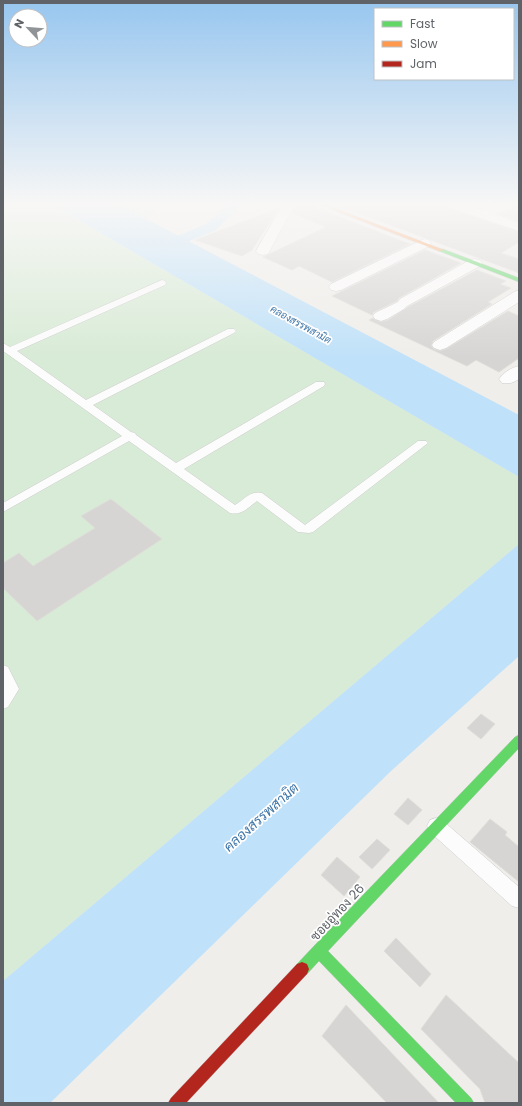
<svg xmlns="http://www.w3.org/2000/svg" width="522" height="1106" font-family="Poppins,Sarabun,sans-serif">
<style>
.green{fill:#d8ebd6}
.water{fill:#bfe1f9}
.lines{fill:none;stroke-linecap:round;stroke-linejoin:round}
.canal{fill:#bfe1f9;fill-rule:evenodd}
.building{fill:#d6d5d3;stroke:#deddd9}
.lane-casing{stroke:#cbcccc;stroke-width:1}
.street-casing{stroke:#cbcccc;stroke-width:1}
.fast-casing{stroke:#cacacb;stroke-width:1}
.slow-casing{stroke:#cacacb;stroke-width:1}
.jam-casing{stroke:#cacacb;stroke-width:1}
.lane{fill:#fdfcfc;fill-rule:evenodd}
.street{fill:#fdfcfc;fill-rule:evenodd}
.fast{fill:#63d668;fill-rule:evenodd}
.slow{fill:#ff974d;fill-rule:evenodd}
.jam{fill:#b3261e;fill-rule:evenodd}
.labels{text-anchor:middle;stroke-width:3.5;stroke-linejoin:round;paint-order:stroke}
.far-water-label{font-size:10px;font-style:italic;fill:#4177aa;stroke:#fff}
.near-street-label{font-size:13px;fill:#5f6368;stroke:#fff}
.near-water-label{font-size:14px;font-style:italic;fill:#4177aa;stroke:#fff}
</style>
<rect width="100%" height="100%" fill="#efeeea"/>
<path class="green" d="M3,204H51L519,477V544L3,981Z
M118,204H164L147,219Z"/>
<path class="water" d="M51,204H118L519,415V477Z
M519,544V656L391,771L50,1103H3V981Z"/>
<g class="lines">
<path class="canal" d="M229,204H242L216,230L168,250L163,251L158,250L156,247L158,244L206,224Z"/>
</g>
<path class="building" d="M296,204H314L316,208L410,244L332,282L299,266L292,270L263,257L326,227L292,213Z
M334,204H445L448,208L519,232V242L501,253L519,259V273Z
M513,204H519V221L499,214L511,208Z
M279,208L252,250L242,256L195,240Z
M425,250L461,263L399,298L397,301L374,312L372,315L332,296Z
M477,270L506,281L500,284L511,288L488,302L492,304L433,341L431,346L434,349L440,351L446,349L508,311L519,316V358L499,372L476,360L467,366L369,320L373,318L381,322L388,320L408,307Z
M111,499L162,539L37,621L3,588V563L19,553L33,566L95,528L81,516Z
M481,714L495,724L481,739L467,728Z
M408,798L422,810L408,825L394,814Z
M490,819L507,832L505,835L519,847V882L470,842Z
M377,839L390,850L372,869L359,857Z
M337,857L360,877L344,896L321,875Z
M396,938L431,974L420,987L384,951Z
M446,995L519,1063V1103H485L480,1089L421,1029Z
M346,1005L439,1103H387L322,1036Z"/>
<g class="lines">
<defs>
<path id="lane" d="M162,280L165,281L166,283L165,285L17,351L86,400L228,329H234L236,331L234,333L93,405L131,432L135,433L136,435L176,463L316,382H324L325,384L324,386L184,469L235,505C244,500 251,490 262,493L305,525L418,441H426L428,443L313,532L309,533L298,532L257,501C249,507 241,516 230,513L129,441L3,512V503L122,436L6,353L3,351V343L10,347Z
M3,665L8,667L19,689L8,707L3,709Z
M436,818L442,820L519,887V908L512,906L430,832L427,826L430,820Z"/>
<path id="street" d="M283,204H295L268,254L263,255L258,254L256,251Z
M446,204H463L483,210L497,204H512L510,207L495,214L519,223V231L448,207Z
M424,239L429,240L431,243L429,246L341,290L336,291L331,290L329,287L331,284Z
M475,259L480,260L482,263L480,266L407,306L404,309L387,319L381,321L375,319L373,316L375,313L398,302L400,299L470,260Z
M519,290V302L446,348L440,350L434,348L432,345L434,342L514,292Z
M519,366V379C513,383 509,384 502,383L499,379C504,372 511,368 519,366Z"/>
<path id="fast" d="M439,249H443L519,278V282L439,251Z
M519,735V748L328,951L471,1098L474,1103H456L319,961L307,974L302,976L297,974L295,969L297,964L314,946L515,737Z"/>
<path id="slow" d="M318,204H324L444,250L439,251Z"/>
<path id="jam" d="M302,962L307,964L309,969L307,974L186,1103H168L171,1098L297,964Z"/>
</defs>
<use href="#lane" class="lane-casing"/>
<use href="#street" class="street-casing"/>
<use href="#fast" class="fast-casing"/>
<use href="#slow" class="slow-casing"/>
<use href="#jam" class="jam-casing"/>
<use href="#lane" class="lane"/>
<use href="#street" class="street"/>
<use href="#fast" class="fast"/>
<use href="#slow" class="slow"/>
<use href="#jam" class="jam"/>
</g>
<linearGradient id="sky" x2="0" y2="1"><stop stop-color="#97c6ef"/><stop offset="0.57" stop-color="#f8f7f6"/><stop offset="1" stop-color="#f8f7f6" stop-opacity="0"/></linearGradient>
<rect width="522" height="358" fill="url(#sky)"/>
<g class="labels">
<g class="far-water-label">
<text transform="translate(301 324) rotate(29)" y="4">คลองสรรพสามิต</text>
</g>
<g class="near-street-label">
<text transform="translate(337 912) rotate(-47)" y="5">ซอยอู่ทอง 26</text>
</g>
<g class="near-water-label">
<text transform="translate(261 817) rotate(-42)" y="5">คลองสรรพสามิต</text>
</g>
</g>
<rect width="522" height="1106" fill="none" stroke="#5f6368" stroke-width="8"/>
<rect x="374" y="8" width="140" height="72" fill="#ffffff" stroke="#bfc1c3"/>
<rect x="382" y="21" width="20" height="6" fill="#63d668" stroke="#bfc1c3"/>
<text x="410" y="28" font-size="12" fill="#5f6368">Fast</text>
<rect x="382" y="41" width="20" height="6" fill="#ff974d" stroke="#bfc1c3"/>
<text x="410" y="48" font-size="12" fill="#5f6368">Slow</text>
<rect x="382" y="61" width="20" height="6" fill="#b3261e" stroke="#bfc1c3"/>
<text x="410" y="68" font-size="12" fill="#5f6368">Jam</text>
<g transform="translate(28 28) rotate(296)"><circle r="19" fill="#ffffff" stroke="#bfc1c3"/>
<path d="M0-3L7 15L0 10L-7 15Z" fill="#919496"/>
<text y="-6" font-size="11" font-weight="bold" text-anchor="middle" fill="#5f6368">N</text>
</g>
</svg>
